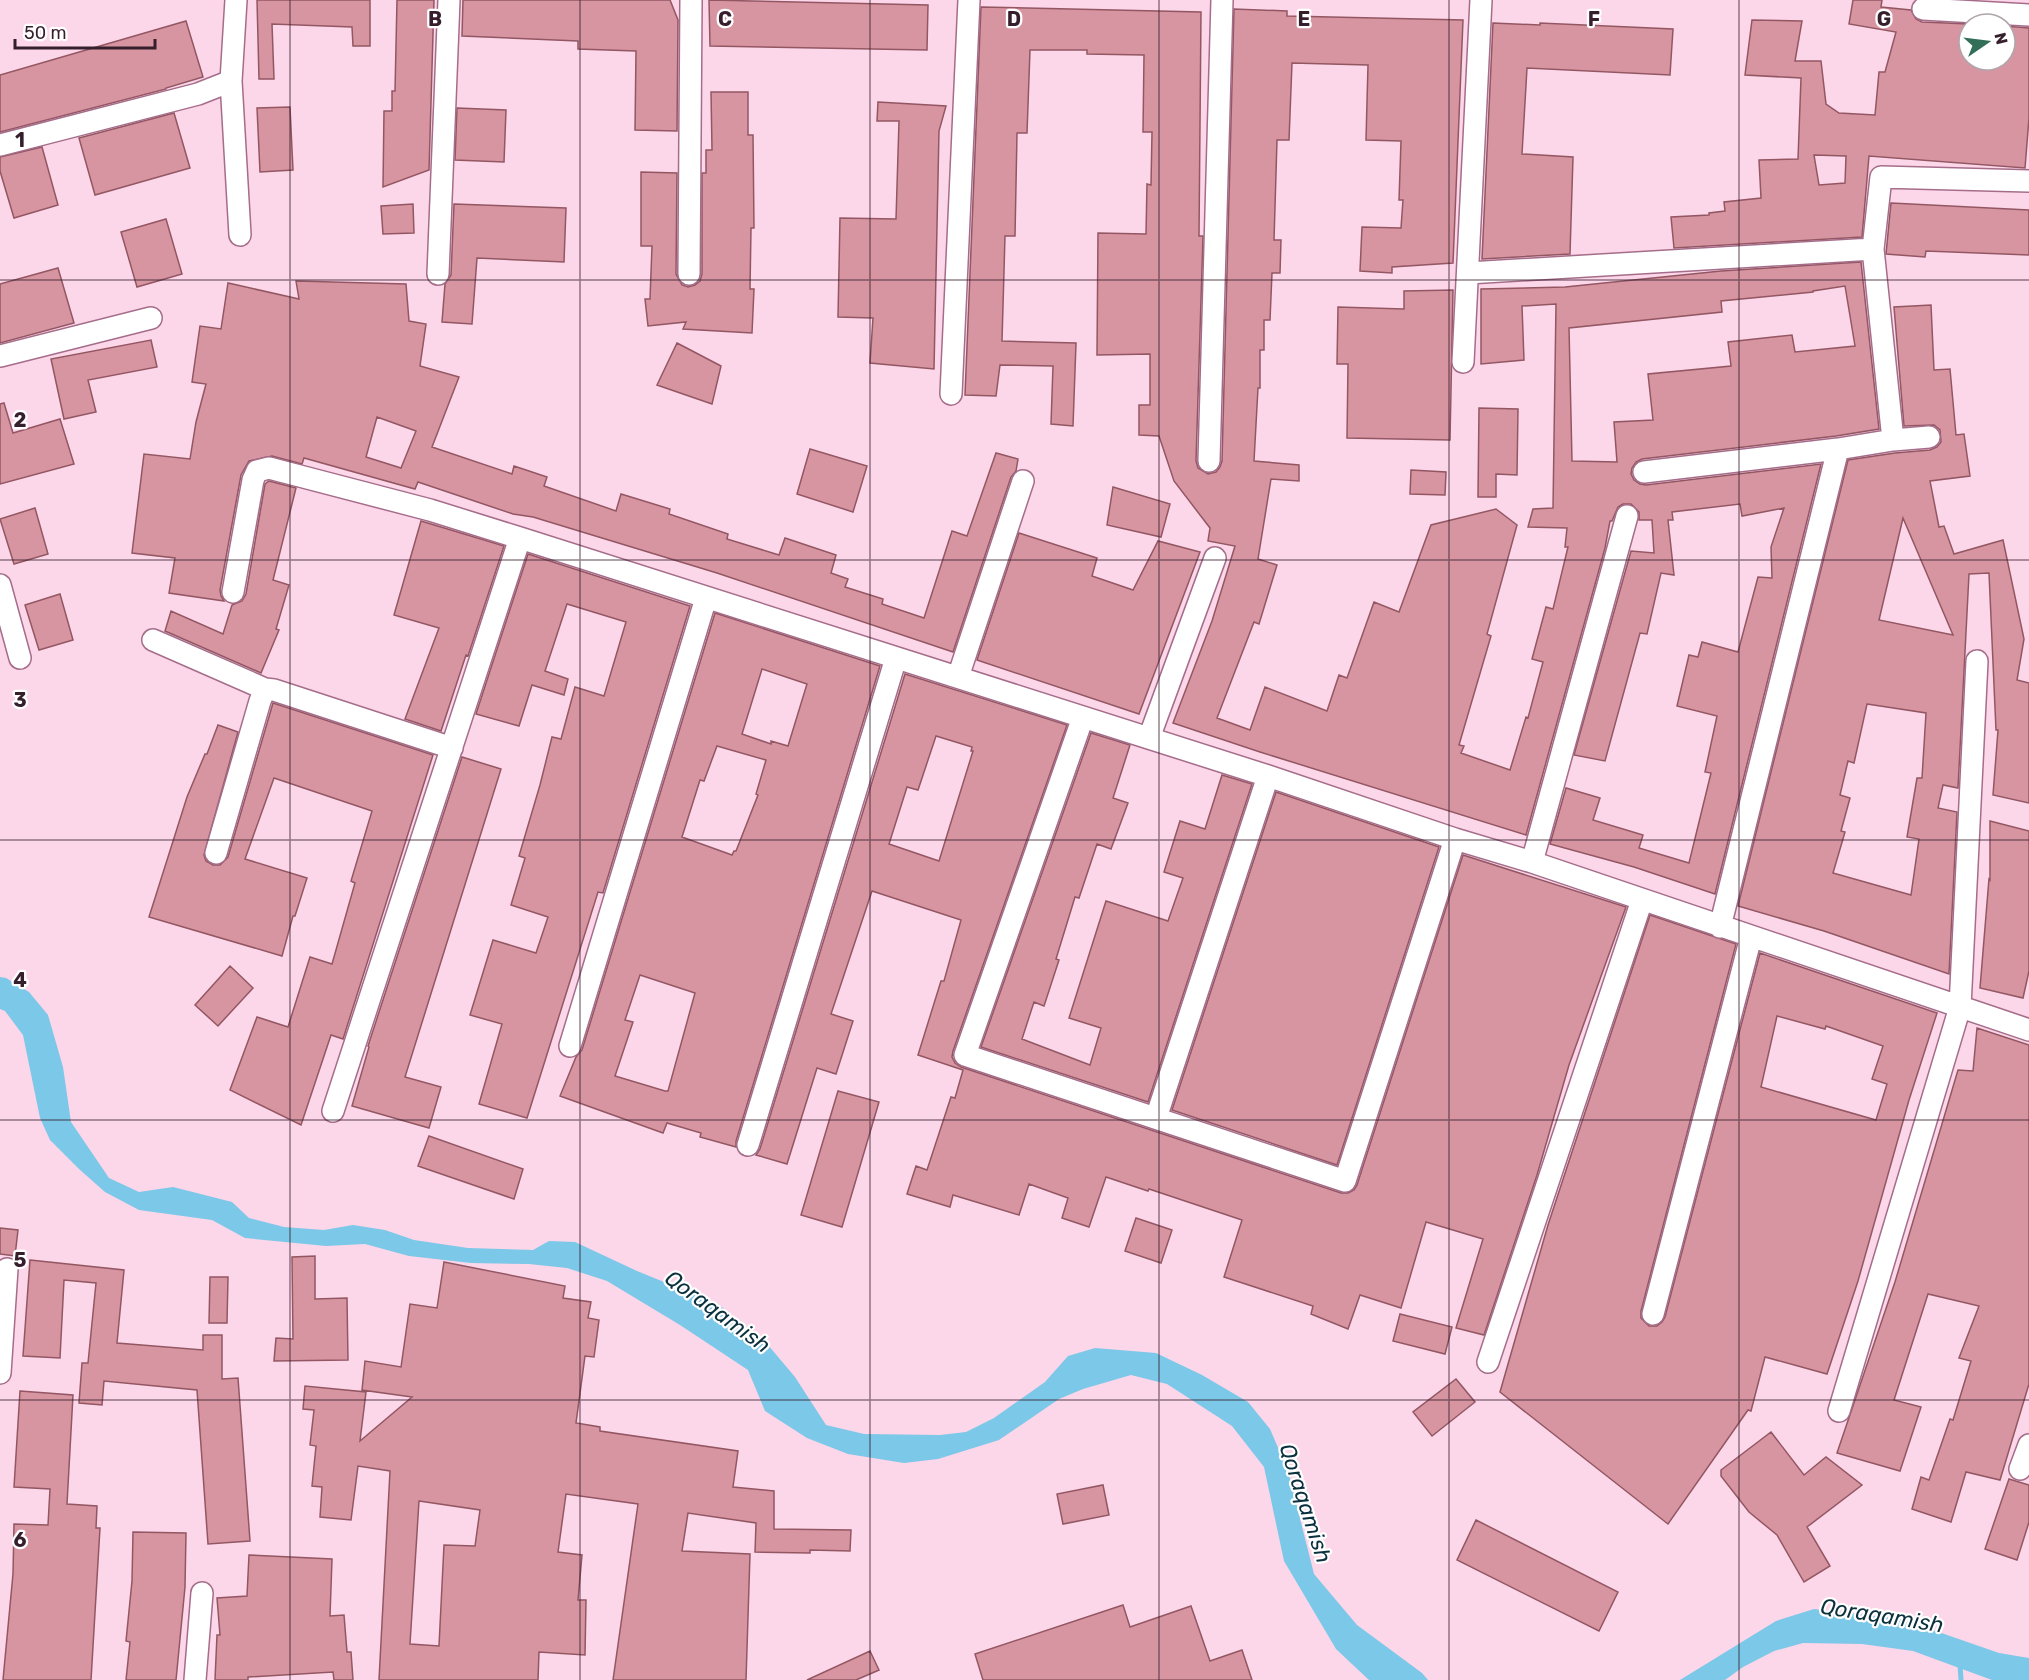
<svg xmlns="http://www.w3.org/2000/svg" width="2029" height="1680" font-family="Rubik,sans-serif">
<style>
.water{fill:#7bc8e8}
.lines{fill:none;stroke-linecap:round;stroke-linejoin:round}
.stream{stroke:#7bc8e8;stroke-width:5}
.building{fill:#d795a1;stroke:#935763;stroke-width:1.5;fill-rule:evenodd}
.street-casing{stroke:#a56d8a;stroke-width:24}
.street{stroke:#fff;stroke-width:21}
.grid{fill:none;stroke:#361f2c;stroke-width:1.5;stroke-opacity:0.55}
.labels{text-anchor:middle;stroke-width:4.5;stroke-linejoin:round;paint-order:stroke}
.water-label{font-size:22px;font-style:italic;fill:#0c313e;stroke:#fff}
.grid-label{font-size:20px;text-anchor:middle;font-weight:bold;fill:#361f2c;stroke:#fff;stroke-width:4.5;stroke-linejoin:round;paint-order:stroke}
</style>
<rect width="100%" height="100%" fill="#fcd6e9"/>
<path class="water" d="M0,977L6,978L29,992L48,1015L63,1067L71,1122L109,1178L139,1192L173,1187L232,1202L249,1218L284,1227L324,1230L353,1225L385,1230L414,1240L468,1248L533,1250L549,1241L575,1242L637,1271L718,1304L768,1345L795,1377L826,1425L864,1434L940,1435L966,1432L994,1418L1045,1382L1068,1356L1095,1348L1156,1353L1202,1375L1248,1402L1270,1429L1288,1471L1314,1574L1357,1625L1422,1673L1428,1680H1369L1336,1649L1284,1561L1264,1467L1232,1426L1167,1384L1131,1375L1083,1389L1059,1399L999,1440L938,1459L904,1463L848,1454L807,1438L765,1411L748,1370L680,1325L607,1281L567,1268L529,1264L471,1263L409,1256L365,1244L326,1246L245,1238L212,1220L139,1210L105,1192L79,1169L50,1140L40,1118L23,1035L5,1011L0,1009Z
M1814,1609L1901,1619L1999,1653L2029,1658V1680H1992L1913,1651L1862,1644L1803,1643L1774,1651L1743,1667L1725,1680H1680L1776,1621Z"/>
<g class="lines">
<path class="stream" d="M1960,1664L1961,1680"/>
</g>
<path class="building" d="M257,0H370V46H353L352,27L272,24L274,79H259Z
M397,0H434L429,170L383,187L384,111H392V91H395Z
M463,0H670L678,20L677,131L635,130L636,51L578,49V41L462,36Z
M709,0L928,5L927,50L710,46Z
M1853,0H1882L1881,7L1911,10L1916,19L1922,22L1969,24V60H2005V26L2029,28V118L2025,168L1869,156L1862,237L1674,248L1671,217L1709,215V213L1725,211L1724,202L1761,198L1759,160L1798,159L1801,78L1745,75L1752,20L1802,21L1795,61H1821L1826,104L1839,113L1875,115L1879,72H1885L1896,32L1849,24ZM1814,155L1846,156L1845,183L1819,185Z
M981,7L1201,12L1199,236H1203L1196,461L1198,468L1208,474L1216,472L1220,467L1222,461L1234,9L1287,11V16L1463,20L1453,263L1392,267V273L1360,271L1362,227L1401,228L1403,200H1399L1401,141L1366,140L1368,65L1292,63L1289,140H1277L1274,240H1281L1280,273H1272L1270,320H1264V350H1260V388H1258L1254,461L1299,465V481L1271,479L1258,559L1277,565L1259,624L1254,622L1217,718L1250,730L1265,687L1327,711L1339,675L1347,678L1374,602L1399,612L1431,525L1496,509L1517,525L1487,634L1491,636L1459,745L1464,746L1461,753L1510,770L1526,717L1528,718L1543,662L1532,659L1546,607L1553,609L1568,547H1565L1567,528L1528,527L1533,509L1553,508L1556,304L1522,306L1524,360L1481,364V289L1565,287L1721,271L1861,262L1879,429L1836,436L1642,459L1636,462L1632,468L1631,474L1634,480L1640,484L1646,485L1821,464L1715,894L1634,867L1550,844L1566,788L1600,798L1593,820L1643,835L1639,848L1689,863L1711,773L1705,772L1717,716L1677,706L1689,655L1698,657L1702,642L1738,652L1758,577L1772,578L1771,547L1784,508L1742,516L1740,504L1672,512L1673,520H1668L1674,575L1661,573L1647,634L1640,633L1605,761L1574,755L1631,551L1654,553L1652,520H1639V512L1631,504H1623L1618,507L1612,521H1610L1605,548L1526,835L1260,752L1173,723L1212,621L1235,546L1208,541L1210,528L1174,481L1159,436L1139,435V405H1150V354L1097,355L1098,233L1146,234L1147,184L1151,185L1152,132H1143L1144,55L1087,54V50H1030L1027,133H1017L1015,236H1005L1002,341L1076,343L1073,426L1051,424L1053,366L1000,365L996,396L965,395ZM1845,286L1855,346L1795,352L1792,335L1728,342L1731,366L1648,374L1653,420L1614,422L1617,462L1572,461L1569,328L1722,312L1721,301L1813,292V291Z
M186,21L203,77L166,88V89L0,132V75Z
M1493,23L1540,25V23L1673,29L1670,75L1527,68L1522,154L1573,157L1570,254L1482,259Z
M711,92H748V135H753L754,228H751L750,289H754L752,333L683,329L686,322L648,326L645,299H650L652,246H641V172L677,173L676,274L682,285L688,287L695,285L700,281L702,274V173H706V150H712Z
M878,102L946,106L939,131L934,369L870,363L873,318L838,317L840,218L896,219L899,121H877Z
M290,107L293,170L260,172L257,108Z
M457,108L506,110L504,162L455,160Z
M174,113L190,168L95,195L79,138Z
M42,147L58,205L14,218L0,171V157Z
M1891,203L2029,210V255L1926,251L1925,257L1886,254Z
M413,204L414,233L383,234L381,206Z
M454,204L566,208L564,262L477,258L472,324L442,322L445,284L451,275Z
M166,219L182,274L137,287L121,232Z
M58,268L74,323L0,343V284Z
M296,281L406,284L409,321L426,324L420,366L459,377L432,447L512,474L514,466L547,477L544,486L616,511L621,494L670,509L669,514L728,534L727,539L779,555L785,538L836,555L831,573L848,579L845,587L883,599L882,604L924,618L952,531L967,536L996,453L1018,459L1016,471L1011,477L953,652L717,573L533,517L513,514L418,482L415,489L304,458L302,464L272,456L249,461L241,475L220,590L221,596L224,601L169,593L175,558L132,553L144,454L190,459L196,422L206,384L192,382L200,326L221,329L228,283L299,299ZM377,417L416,431L401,468L366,457Z
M1453,290L1450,440L1347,438L1348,364H1337L1338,307L1404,309V291Z
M1931,305L1934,370L1950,369L1956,435L1964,434L1970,476L1930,481L1939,527L1944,526L1954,554L2003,540L2024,639L2017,680L2029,683V803L1993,795L1998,730H1996L1989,573L1969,574L1958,788L1943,785L1938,808L1957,812L1949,974L1824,931L1738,906L1848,460L1895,453L1930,450L1937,447L1941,442L1940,430L1934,425L1904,426L1894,307ZM1903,518L1953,635L1879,620ZM1867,704L1926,713L1922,778H1917L1907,837L1919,839L1911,895L1833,873L1845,832L1841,831L1850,798L1840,795L1848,761L1854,763Z
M151,340L157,367L88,380L96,412L64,419L51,359Z
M677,343L721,366L712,404L657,385Z
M4,403L13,433L60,419L74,464L0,484V404Z
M1479,408L1518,409L1517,475L1496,474V497H1478Z
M810,449L867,466L853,512L797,494Z
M1411,470L1446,472L1445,495L1410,494Z
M269,481L296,488L273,580L289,585L276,629L279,630L261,673L165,631L171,611L223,634L232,605L242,601L246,594L265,484Z
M1113,487L1170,504L1161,537L1107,525Z
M35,508L48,554L14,564L0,519Z
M421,521L504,546L468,656L466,655L441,731L405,719L439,628L394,615Z
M1019,533L1097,558L1092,576L1133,590L1158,541L1200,552L1139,714L977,660Z
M528,554L690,606L603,893L598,892L527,1118L479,1104L502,1024L470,1015L493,940L536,953L548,917L511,905L525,858L519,856L540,785L552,737L561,739L575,687L604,696L626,622L567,604L545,671L568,679L564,695L532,685L519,726L476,714Z
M60,594L73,640L39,650L25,605Z
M715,613L880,666L736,1141V1147L700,1137L701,1133L667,1123L663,1133L560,1096L576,1057L582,1050ZM762,669L807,684L788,746L771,741V744L742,734ZM717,746L766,760L756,794L758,795L736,851H734L732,855L682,837L700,780L704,781ZM640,975L695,993L668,1091H665L615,1076L633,1022L625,1020Z
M905,674L1067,725L953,1051L952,1057L955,1063L961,1067L1341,1193H1348L1354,1190L1357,1185L1463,855L1626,907L1569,1065L1537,1175L1484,1335L1456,1328L1483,1239L1426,1222L1401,1308L1360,1295L1348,1329L1311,1314L1313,1306L1224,1277L1242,1220L1149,1189L1148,1191L1106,1177L1089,1227L1062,1218L1068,1198L1029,1184L1019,1215L953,1195L950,1207L907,1194L916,1166L927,1170L951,1097L955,1098L963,1070L918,1055L941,981H944L961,920L872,891L831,1014L853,1021L836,1074L817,1068L787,1164L756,1155L760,1149ZM936,736L972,747L971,751H973L939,861L889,844L907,787L918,790Z
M273,703L433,755L343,1039L331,1035L301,1125L230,1090L257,1017L288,1027L310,957L332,964L355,883L351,881L372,811L274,778L245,859L307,878L295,916H293L282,956L149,917L187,797L205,754H207L218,725L238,732L204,855L206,861L213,865H220L228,857Z
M1091,733L1130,745L1113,798L1128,803L1111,849L1097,844L1079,898L1075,897L1056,959L1059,960L1044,1006L1034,1002L1022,1039L1090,1065L1101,1028L1069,1018L1106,901L1168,921L1183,878L1164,872L1180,821L1205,829L1222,775L1252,784L1148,1102L981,1047Z
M462,757L501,769L405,1077L441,1087L429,1128L352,1106L369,1047L368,1046Z
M1276,792L1439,847L1337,1165L1172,1110Z
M1990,821L2029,831V971L2023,998L1980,988L1989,879L1990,880Z
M1650,915L1736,944L1641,1311V1318L1649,1326H1657L1662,1322L1665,1317L1760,953L1937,1013L1909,1100L1858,1281L1827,1374L1765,1357L1751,1411L1748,1410L1668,1524L1500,1392L1548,1225ZM1777,1016L1825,1029L1826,1026L1883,1046L1872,1079L1887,1084L1876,1120L1761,1087Z
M230,966L253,988L218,1026L195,1005Z
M1977,1028L2029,1045V1384L2000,1480L1966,1472L1951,1522L1912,1509L1921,1477L1929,1480L1950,1419L1953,1420L1971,1361L1959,1358L1979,1306L1928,1294L1894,1400L1921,1407L1900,1471L1837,1453L1895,1282L1958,1070L1973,1071Z
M838,1091L879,1102L842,1227L801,1215Z
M429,1136L523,1169L514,1199L418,1166Z
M1136,1218L1172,1230L1161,1263L1125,1251Z
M0,1228L18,1230L15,1256L0,1254Z
M315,1256V1299L347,1298L348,1360L274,1361L276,1338L293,1339L292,1257Z
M30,1260L124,1270L117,1343L203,1350V1335H222V1379L238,1378L250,1541L208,1544L197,1390L104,1381L102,1405L79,1403L82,1363H88L96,1283L64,1280L60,1358L23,1356Z
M444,1262L565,1286L563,1298L591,1302L588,1318L599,1320L594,1357L585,1356L576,1423L600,1427V1431L738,1451L733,1487L774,1491V1529L851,1530L850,1551L810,1550V1553L755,1552L756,1523L688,1513L682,1551L750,1554L746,1680H613L638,1504L566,1494L558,1552L582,1555L578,1600H586L585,1655L539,1652L538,1680H379L390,1471L358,1466L351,1520L320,1517L322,1487L312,1486L316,1446L310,1445L314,1410L303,1409L305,1386L366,1392L360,1441L412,1397L362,1390L365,1361L401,1367L410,1304L437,1308ZM419,1501L480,1510L475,1546L444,1545L439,1646L410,1644Z
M210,1277H228L227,1323H209Z
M1400,1314L1452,1327L1445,1354L1393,1341Z
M1456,1379L1475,1402L1432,1436L1413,1412Z
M20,1391L73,1395L67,1504L97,1506L96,1528H100L91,1680H3L13,1574L14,1524L48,1525L50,1489L14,1487Z
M1771,1432L1804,1475L1826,1457L1862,1485L1807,1527L1830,1566L1804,1582L1777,1535L1749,1512L1721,1476V1470Z
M2009,1479L2029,1485V1522L2017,1560L1985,1549Z
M1103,1485L1109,1515L1063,1524L1057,1494Z
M1476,1520L1618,1592L1599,1631L1457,1560Z
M133,1532L186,1533L185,1587L176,1680H126L130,1642L126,1641L132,1581Z
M249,1555L332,1559L330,1616L344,1615L347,1652H351L353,1680H334L333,1672L248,1677V1680H215L217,1635H220L217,1598L247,1596Z
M1123,1605L1130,1627L1191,1606L1210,1661L1242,1650L1252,1680H983L975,1654Z
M870,1651L879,1670L856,1680H807Z"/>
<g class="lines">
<defs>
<path id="street" d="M236,0L231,81L240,235
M1923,9L2029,15
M0,145L198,94L231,81
M1468,273L1873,249
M438,274L449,0
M689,274L691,0
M0,356L151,318
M1463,362L1481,0
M951,394L969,0
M1929,437L1893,440L1873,249L1881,177L2029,181
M1209,461L1222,0
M1644,472L1838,449L1893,440
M0,585L20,658
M233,592L253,480L257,471L269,468L430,510L520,538L1268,776L1455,839L1532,862L2029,1030
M153,640L265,689
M958,677L1023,481
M1083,717L965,1055L1345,1181L1455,839
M1149,738L1215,558
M216,853L260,701L265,689L274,690L452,748
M1532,862L1627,516
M1720,927L1838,449
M570,1046L706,598
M333,1111L520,538
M1156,1118L1268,776
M748,1145L896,658
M1653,1314L1751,937
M1488,1362L1642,900
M0,1373L7,1269
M1839,1411L1960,1007L1977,661
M2020,1469L2029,1445
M195,1680L202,1593"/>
</defs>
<use href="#street" class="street-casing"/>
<use href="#street" class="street"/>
</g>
<path class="grid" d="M290,0V1680M580,0V1680M870,0V1680M1159,0V1680M1449,0V1680M1739,0V1680M0,280H2029M0,560H2029M0,840H2029M0,1120H2029M0,1400H2029"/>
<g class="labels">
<g class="water-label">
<text transform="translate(718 1311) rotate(36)" y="8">Qoraqamish</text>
<text transform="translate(1306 1503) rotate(72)" y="8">Qoraqamish</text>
<text transform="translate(1882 1615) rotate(9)" y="8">Qoraqamish</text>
</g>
</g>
<g class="grid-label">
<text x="435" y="26">B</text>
<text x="725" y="26">C</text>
<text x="1014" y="26">D</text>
<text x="1304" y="26">E</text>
<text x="1594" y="26">F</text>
<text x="1884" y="26">G</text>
<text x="20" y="147">1</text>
<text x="20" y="427">2</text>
<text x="20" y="707">3</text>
<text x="20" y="987">4</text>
<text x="20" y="1267">5</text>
<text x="20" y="1547">6</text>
</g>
<g transform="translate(1987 42) rotate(76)"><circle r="28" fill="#ffffff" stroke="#afa5ab" stroke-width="1.5"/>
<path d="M0-4.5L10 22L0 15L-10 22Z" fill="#326e58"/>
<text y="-9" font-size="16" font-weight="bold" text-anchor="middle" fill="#361f2c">N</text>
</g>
<path d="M15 39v9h140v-9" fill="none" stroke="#361f2c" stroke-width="3"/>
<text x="24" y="39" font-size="18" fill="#361f2c" stroke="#ffffff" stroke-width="4.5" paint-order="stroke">50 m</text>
</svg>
